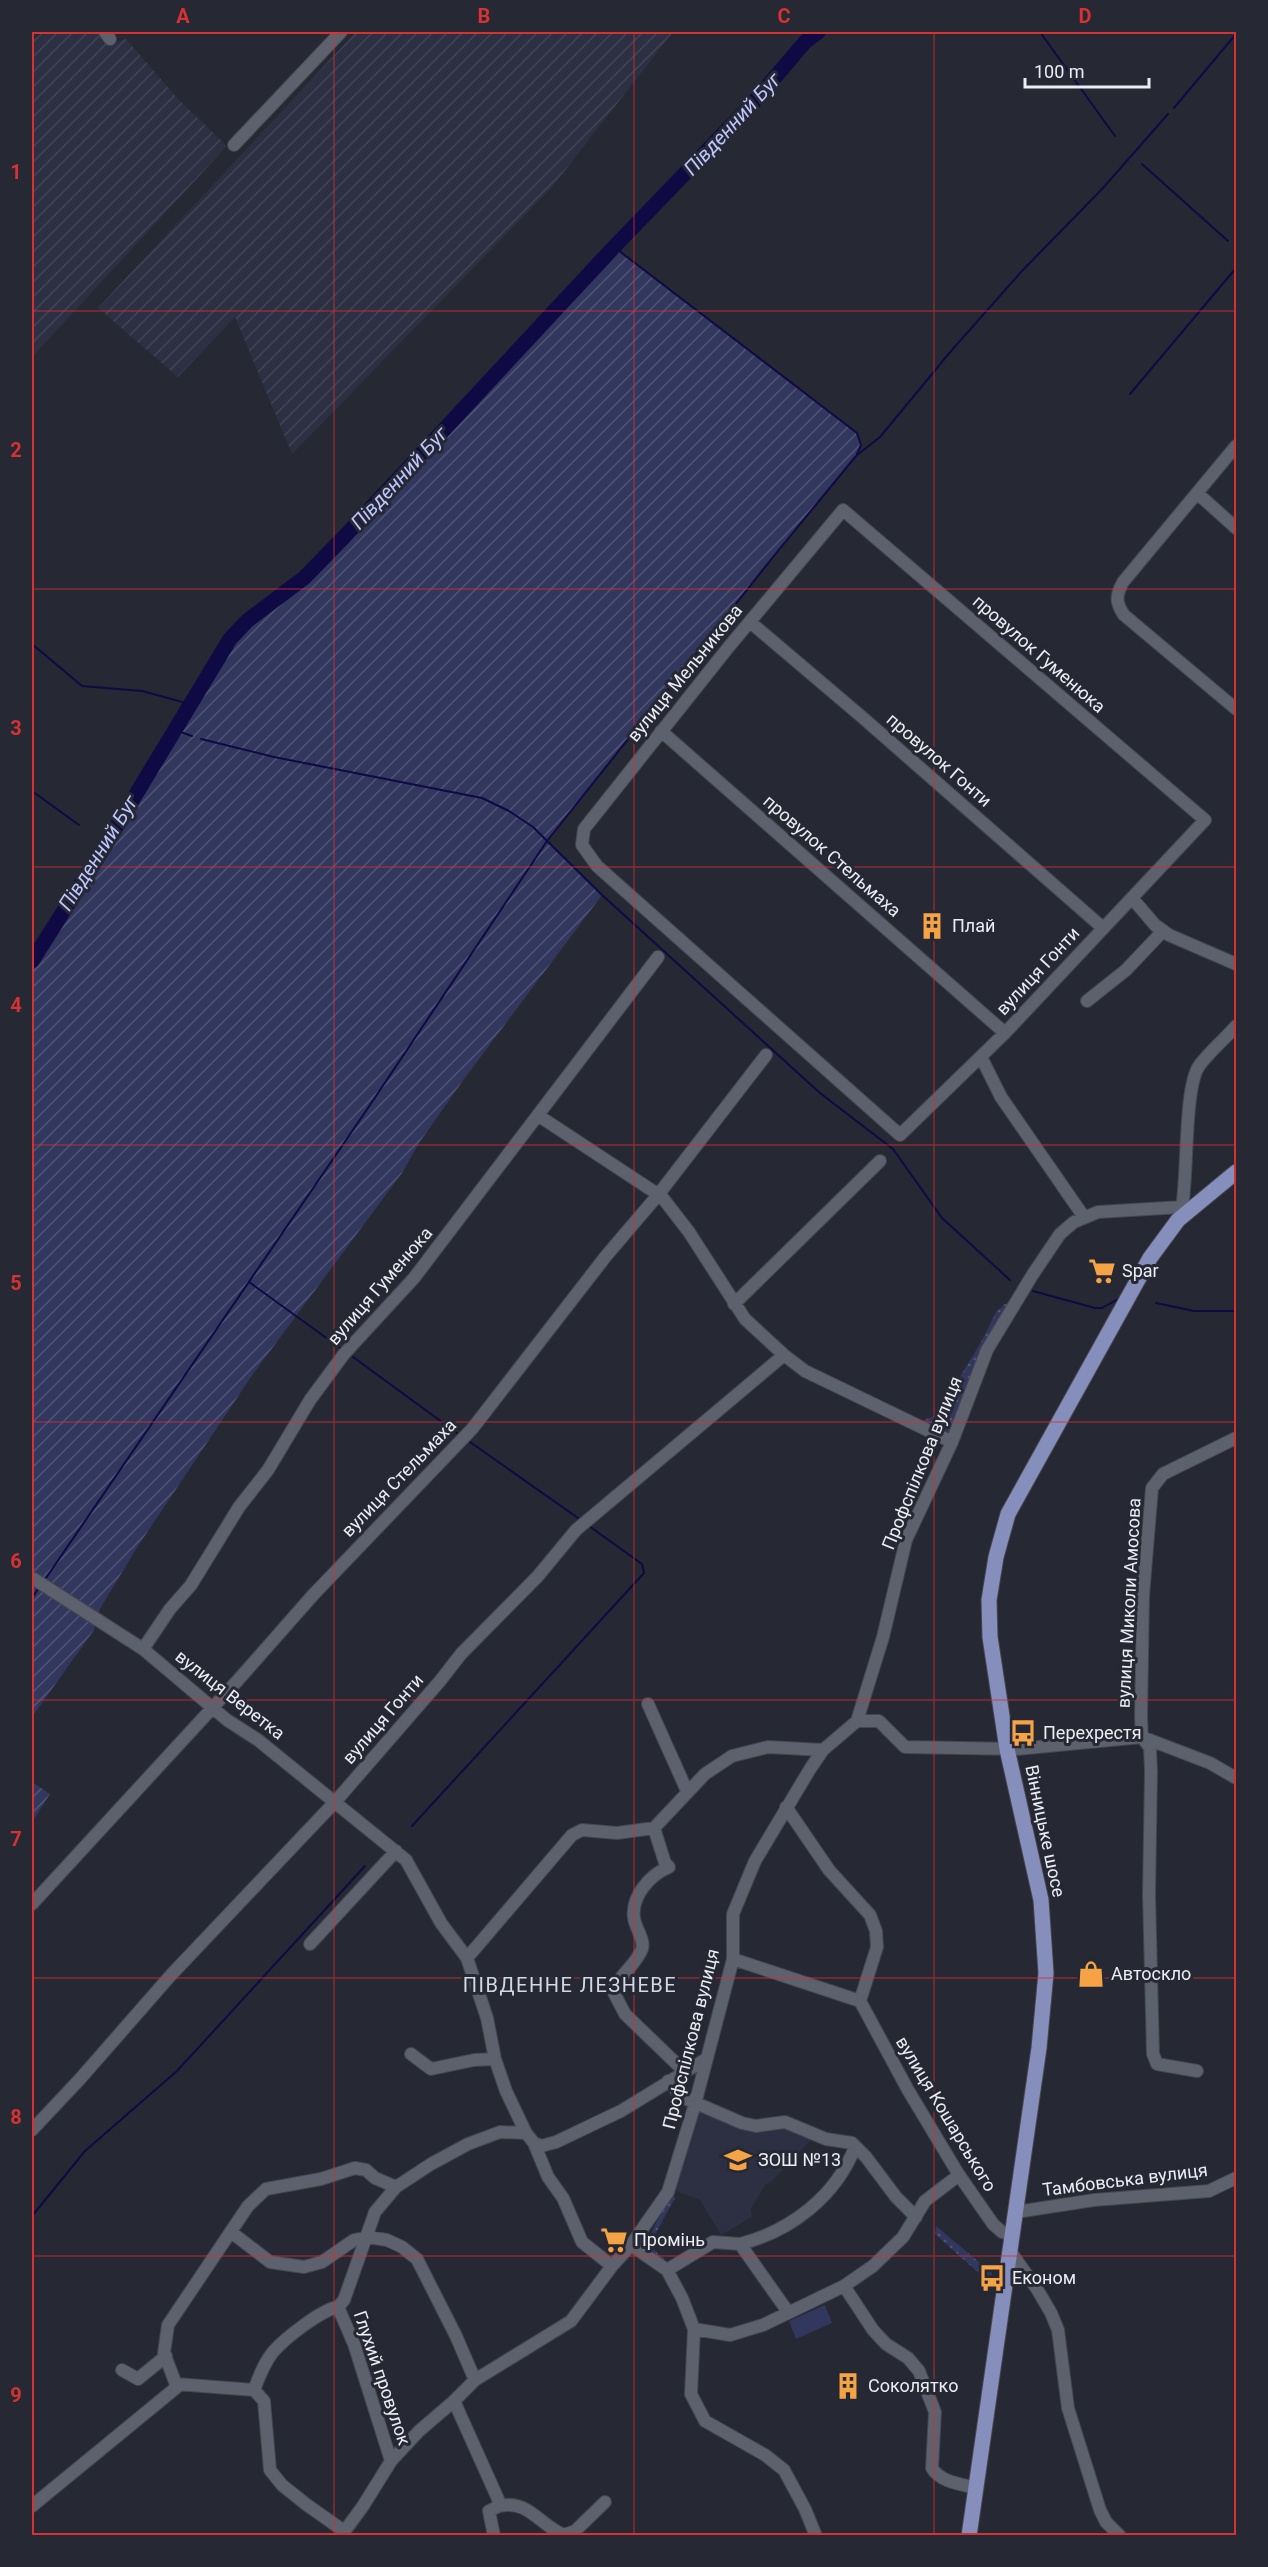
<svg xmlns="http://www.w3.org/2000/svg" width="1268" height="2567" font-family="Roboto,sans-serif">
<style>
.built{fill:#2d3042}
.industrial{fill:url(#industrial-furrows)}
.grass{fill:url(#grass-dots)}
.garden{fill:url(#garden-furrows)}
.pitch{fill:#32375e}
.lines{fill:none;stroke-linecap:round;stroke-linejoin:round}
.stream{stroke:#0f0a44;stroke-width:2}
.river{stroke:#0f0a44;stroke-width:15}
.minor-casing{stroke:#44464f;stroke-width:14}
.major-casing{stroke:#44464f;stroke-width:17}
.minor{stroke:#5d606d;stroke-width:12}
.major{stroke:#868ebc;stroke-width:15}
.grid{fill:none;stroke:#d73232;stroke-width:1.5;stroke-opacity:0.55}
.labels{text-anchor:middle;stroke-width:6;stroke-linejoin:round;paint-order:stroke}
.street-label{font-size:18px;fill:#ebecf4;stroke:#262834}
.poi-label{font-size:18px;fill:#ebecf4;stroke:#262834;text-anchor:start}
.water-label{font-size:20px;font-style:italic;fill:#bdc7ff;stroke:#262834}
.neighbourhood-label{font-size:20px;letter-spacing:1.5px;fill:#d4d7e6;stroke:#262834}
.neatline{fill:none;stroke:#d73232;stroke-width:2}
.grid-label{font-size:20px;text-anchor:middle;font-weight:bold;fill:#d73232}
</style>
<defs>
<pattern id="industrial-furrows" width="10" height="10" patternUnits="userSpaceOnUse" patternTransform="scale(1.5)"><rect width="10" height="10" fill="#2d3042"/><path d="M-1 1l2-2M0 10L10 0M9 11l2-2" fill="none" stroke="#414455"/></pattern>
<pattern id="grass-dots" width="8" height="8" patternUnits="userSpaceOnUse" patternTransform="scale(1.5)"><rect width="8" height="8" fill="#32375e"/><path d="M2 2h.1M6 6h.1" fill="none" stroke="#505476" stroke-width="1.8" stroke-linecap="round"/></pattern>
<pattern id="garden-furrows" width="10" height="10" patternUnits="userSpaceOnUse" patternTransform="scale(1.5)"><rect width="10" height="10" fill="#32375e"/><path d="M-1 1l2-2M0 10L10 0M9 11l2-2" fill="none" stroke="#505476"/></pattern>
</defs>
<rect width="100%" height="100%" fill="#262834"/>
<path class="built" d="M700,2108L741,2126H784L813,2138L771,2182L766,2184L751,2208L752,2217L721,2235L700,2200L674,2190Z"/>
<path class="industrial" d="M43,32H101L111,44L126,39L178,99L227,146L32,357V41Z
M356,32H673L552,187L292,454L235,317L178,377L98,308Z"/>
<path class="grass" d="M1011,1303L953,1429L943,1434L922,1421L934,1416L945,1401L980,1344L996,1312L1005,1304Z
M670,2194L675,2198L653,2238C650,2249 656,2252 665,2259C654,2259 649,2252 647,2242Z
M936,2226L986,2268L992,2269L991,2284L935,2234Z"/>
<path class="garden" d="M614,247L857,433L861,445L856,456L773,557L547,841L602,895L464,1079L419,1143L402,1173L253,1374L138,1546L98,1612L94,1630L32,1717V961L98,857L230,639L247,621L304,578L344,537Z
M32,1782L50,1794L32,1822Z"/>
<path class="pitch" d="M825,2305L832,2323L796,2339L789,2321Z"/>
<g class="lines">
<path class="stream" d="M1040,32L1115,136
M1174,108L1236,34
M1142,164L1228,241
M614,247L857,433L861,445L857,454
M1130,394L1236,268
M32,644L82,686L142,691L190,704
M175,730L192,736
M201,739L274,757L482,798L509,811L533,827L602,895L820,1093L893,1149L942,1218L1010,1280
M32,791L79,825
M249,1282L343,1350
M1033,1291L1095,1308H1102L1118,1299
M1156,1303L1194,1311H1236
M353,1357L457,1433
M470,1442L578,1518
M46,1578L368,1108L547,841L773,557L856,456L880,437L951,351L1021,272L1103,188L1168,114
M32,1598L38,1589
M412,1826L644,1573L642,1564L589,1526
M32,2216L85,2151L177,2071L365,1866"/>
<path class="river" d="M32,961L98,857L230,639L247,621L304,578L344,537L614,247L754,102L805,42L818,32"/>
<defs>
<path id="minor" d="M105,32L110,39
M234,145L341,32
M1236,446L1123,582C1116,595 1115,602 1124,615L1236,709
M1197,493L1236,528
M843,510L1205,820L1005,1033L900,1135L597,866L582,845L584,829L727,649Z
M750,622L862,717L1103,928
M661,731L1005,1033
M1132,898L1155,925L1169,935L1236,964
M1087,1001L1126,970L1163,931
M981,1057L1001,1097L1084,1217
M539,1116L662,1197L689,1232L745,1319L784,1355L805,1371L952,1442
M1182,1207C1188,1175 1184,1088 1199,1066C1209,1052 1225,1039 1236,1026
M734,1304L880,1161
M34,1579L143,1649L227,1720L258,1740L406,1860L441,1923L467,1958L487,2018L495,2059L506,2091L526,2133L534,2143L541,2146L556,2142L621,2111L706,2059
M143,1649L170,1609L191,1585L239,1507L268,1470L310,1400L344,1354L414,1278L658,957
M648,1704L687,1791
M857,1721H879L905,1747L1017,1749L1142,1737L1210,1763L1236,1778
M786,1807L829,1870L870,1915L876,1931L877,1947L860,2001
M654,1828L665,1863L669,1867C650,1875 631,1896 634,1918C635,1928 645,1939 642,1949C636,1965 619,1975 613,1991L625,2014L684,2071
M32,1904L239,1679L313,1595L472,1429L606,1256L658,1195L766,1055
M310,1944L396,1851
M467,1958L572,1835L582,1830L617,1833L654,1828L705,1774L732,1756L768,1747L823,1750
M733,1959L860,2001L908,2090L959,2175L993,2224L1002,2232L1013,2235
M411,2054L431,2069L474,2060L495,2059
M1197,2071L1157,2064L1153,2054L1149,1894L1151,1772L1150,1748L1142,1737L1141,1718L1143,1596L1152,1488L1163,1474L1236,1438
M668,2081L682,2097L742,2123L756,2126L785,2122L826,2139L852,2143L866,2157L896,2197L916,2217
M32,2130L80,2079L171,1975L335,1802L440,1681L461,1654L538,1576L576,1530L784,1355
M534,2143L548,2177L563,2198L582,2242L612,2266
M1016,2212L1094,2200L1209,2191L1236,2178
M231,2232L270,2262L304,2267L322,2262L354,2240L368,2237L387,2240L402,2247L417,2259L456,2336L475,2380
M740,2244C791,2231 836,2196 855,2147
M631,2245L667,2270L682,2298L694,2329L691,2394L705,2421L765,2455L784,2470L805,2509L816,2536
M1010,2251L1037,2289L1051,2313L1058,2330L1068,2408L1100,2510L1106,2522L1120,2536
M667,2270L713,2242L740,2244L788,2312
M844,2286L873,2330L886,2344L908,2358L919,2371L935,2412L932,2468C940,2482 961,2484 976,2488
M694,2329L730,2335L763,2325L844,2286L873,2266L903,2237L925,2201L959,2175
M122,2370L138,2379L166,2356
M176,2384L254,2390C259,2377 264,2363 273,2352C285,2338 321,2310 338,2307
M254,2390L264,2401L270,2470L282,2485L307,2505L344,2531
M454,2401L498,2499L499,2506L489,2511L494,2536
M391,2461L354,2344L338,2307L344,2300L375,2212L396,2187L431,2164L468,2144L500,2132L526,2133
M32,2506L177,2387L164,2353L168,2325L248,2206L266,2189L321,2179L355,2168L366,2170L375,2178L396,2187
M499,2506C529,2499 540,2526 564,2535L575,2531L605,2502
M341,2536L363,2506L391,2461L419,2431L454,2401L475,2380L571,2321L612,2266L631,2245L668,2192L695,2104L733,1959V1914L755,1861L810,1769L823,1750L857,1721L883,1637L906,1540L952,1442L987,1350L1033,1274L1060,1234L1074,1222L1098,1212L1182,1207L1187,1213"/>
<path id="major" d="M969,2536L1039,2048L1046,1973L1041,1900L1007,1749L990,1637L989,1600L996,1557L1008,1514L1150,1258L1178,1220L1236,1172"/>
</defs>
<use href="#minor" class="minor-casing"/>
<use href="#major" class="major-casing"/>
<use href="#minor" class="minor"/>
<use href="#major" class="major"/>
</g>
<path class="grid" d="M334,32V2536M634,32V2536M934,32V2536M32,311H1236M32,589H1236M32,867H1236M32,1145H1236M32,1422H1236M32,1700H1236M32,1978H1236M32,2256H1236"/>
<defs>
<symbol id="building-bare" viewBox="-9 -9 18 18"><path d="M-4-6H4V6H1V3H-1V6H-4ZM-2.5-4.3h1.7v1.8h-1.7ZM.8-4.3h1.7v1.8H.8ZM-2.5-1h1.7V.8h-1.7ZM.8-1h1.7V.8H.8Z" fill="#f5a345" stroke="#262834" stroke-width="2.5" paint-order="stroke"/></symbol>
<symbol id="supermarket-bare" viewBox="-9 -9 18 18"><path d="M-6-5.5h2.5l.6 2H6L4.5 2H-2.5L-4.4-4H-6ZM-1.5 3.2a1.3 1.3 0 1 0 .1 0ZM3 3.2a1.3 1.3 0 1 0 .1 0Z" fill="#f5a345" stroke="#262834" stroke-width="2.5" paint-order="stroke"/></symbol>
<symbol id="bus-bare" viewBox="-9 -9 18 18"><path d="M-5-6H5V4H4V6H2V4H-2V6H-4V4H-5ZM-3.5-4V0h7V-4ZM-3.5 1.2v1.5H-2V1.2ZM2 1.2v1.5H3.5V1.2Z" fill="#f5a345" stroke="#262834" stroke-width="2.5" paint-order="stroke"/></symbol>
<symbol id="shop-bare" viewBox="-9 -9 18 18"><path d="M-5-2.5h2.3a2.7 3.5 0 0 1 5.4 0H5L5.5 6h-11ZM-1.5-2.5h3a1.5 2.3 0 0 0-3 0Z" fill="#f5a345" stroke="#262834" stroke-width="2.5" paint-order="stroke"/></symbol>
<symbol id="school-bare" viewBox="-9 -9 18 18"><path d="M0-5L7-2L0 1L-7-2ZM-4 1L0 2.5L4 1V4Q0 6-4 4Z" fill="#f5a345" stroke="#262834" stroke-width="2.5" paint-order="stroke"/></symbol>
</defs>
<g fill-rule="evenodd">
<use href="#building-bare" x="913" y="907" width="38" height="38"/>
<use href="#supermarket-bare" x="1083" y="1252" width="38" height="38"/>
<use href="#bus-bare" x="1004" y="1714" width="38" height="38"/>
<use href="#shop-bare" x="1072" y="1955" width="38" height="38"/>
<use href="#school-bare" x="719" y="2141" width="38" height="38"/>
<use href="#supermarket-bare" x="595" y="2221" width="38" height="38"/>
<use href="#bus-bare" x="973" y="2259" width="38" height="38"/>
<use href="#building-bare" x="829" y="2367" width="38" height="38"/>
</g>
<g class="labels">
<g class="street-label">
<text transform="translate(1039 654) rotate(41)" y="6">провулок Гуменюка</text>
<text transform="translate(685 673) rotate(-51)" y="6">вулиця Мельникова</text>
<text transform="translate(939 760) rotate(41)" y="6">провулок Гонти</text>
<text transform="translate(832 856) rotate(41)" y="6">провулок Стельмаха</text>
<text transform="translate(1038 971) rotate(-47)" y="6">вулиця Гонти</text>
<text transform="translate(380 1286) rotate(-49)" y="6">вулиця Гуменюка</text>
<text transform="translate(922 1463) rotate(-68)" y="6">Профспілкова вулиця</text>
<text transform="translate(399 1478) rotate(-46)" y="6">вулиця Стельмаха</text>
<text transform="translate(1129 1603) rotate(-87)" y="6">вулиця Миколи Амосова</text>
<text transform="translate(230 1695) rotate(38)" y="6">вулиця Веретка</text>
<text transform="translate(383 1719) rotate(-49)" y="6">вулиця Гонти</text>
<text transform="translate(1045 1831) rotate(78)" y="6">Вінницьке шосе</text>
<text transform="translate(691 2039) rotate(-76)" y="6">Профспілкова вулиця</text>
<text transform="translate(946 2114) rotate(59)" y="6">вулиця Кошарського</text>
<text transform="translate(1125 2180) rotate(-7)" y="6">Тамбовська вулиця</text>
<text transform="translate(382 2378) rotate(71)" y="6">Глухий провулок</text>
</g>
<g class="poi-label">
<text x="952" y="932">Плай</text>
<text x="1122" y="1277">Spar</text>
<text x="1043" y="1739">Перехрестя</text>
<text x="1111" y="1980">Автоскло</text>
<text x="758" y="2166">ЗОШ №13</text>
<text x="634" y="2246">Промінь</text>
<text x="1012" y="2284">Економ</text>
<text x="868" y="2392">Соколятко</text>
</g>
<g class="water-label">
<text transform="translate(732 124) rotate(-47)" y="7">Південний Буг</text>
<text transform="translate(399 478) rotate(-47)" y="7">Південний Буг</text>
<text transform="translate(98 853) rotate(-58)" y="7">Південний Буг</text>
</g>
<g class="neighbourhood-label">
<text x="570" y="1992">ПІВДЕННЕ ЛЕЗНЕВЕ</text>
</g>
</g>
<rect width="1268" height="2567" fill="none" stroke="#262834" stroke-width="66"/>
<path d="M1025 78v9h124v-9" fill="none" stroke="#ebecf4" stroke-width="3"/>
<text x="1034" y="78" font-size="18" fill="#ebecf4" stroke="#262834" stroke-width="4.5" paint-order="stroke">100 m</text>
<rect x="33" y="33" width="1202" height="2501" class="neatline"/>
<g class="grid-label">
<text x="183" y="23">A</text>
<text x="484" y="23">B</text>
<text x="784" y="23">C</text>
<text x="1085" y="23">D</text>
<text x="16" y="179">1</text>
<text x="16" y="457">2</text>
<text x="16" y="735">3</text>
<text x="16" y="1012">4</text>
<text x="16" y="1290">5</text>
<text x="16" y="1568">6</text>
<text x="16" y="1846">7</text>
<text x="16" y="2124">8</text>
<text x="16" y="2402">9</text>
</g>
</svg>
